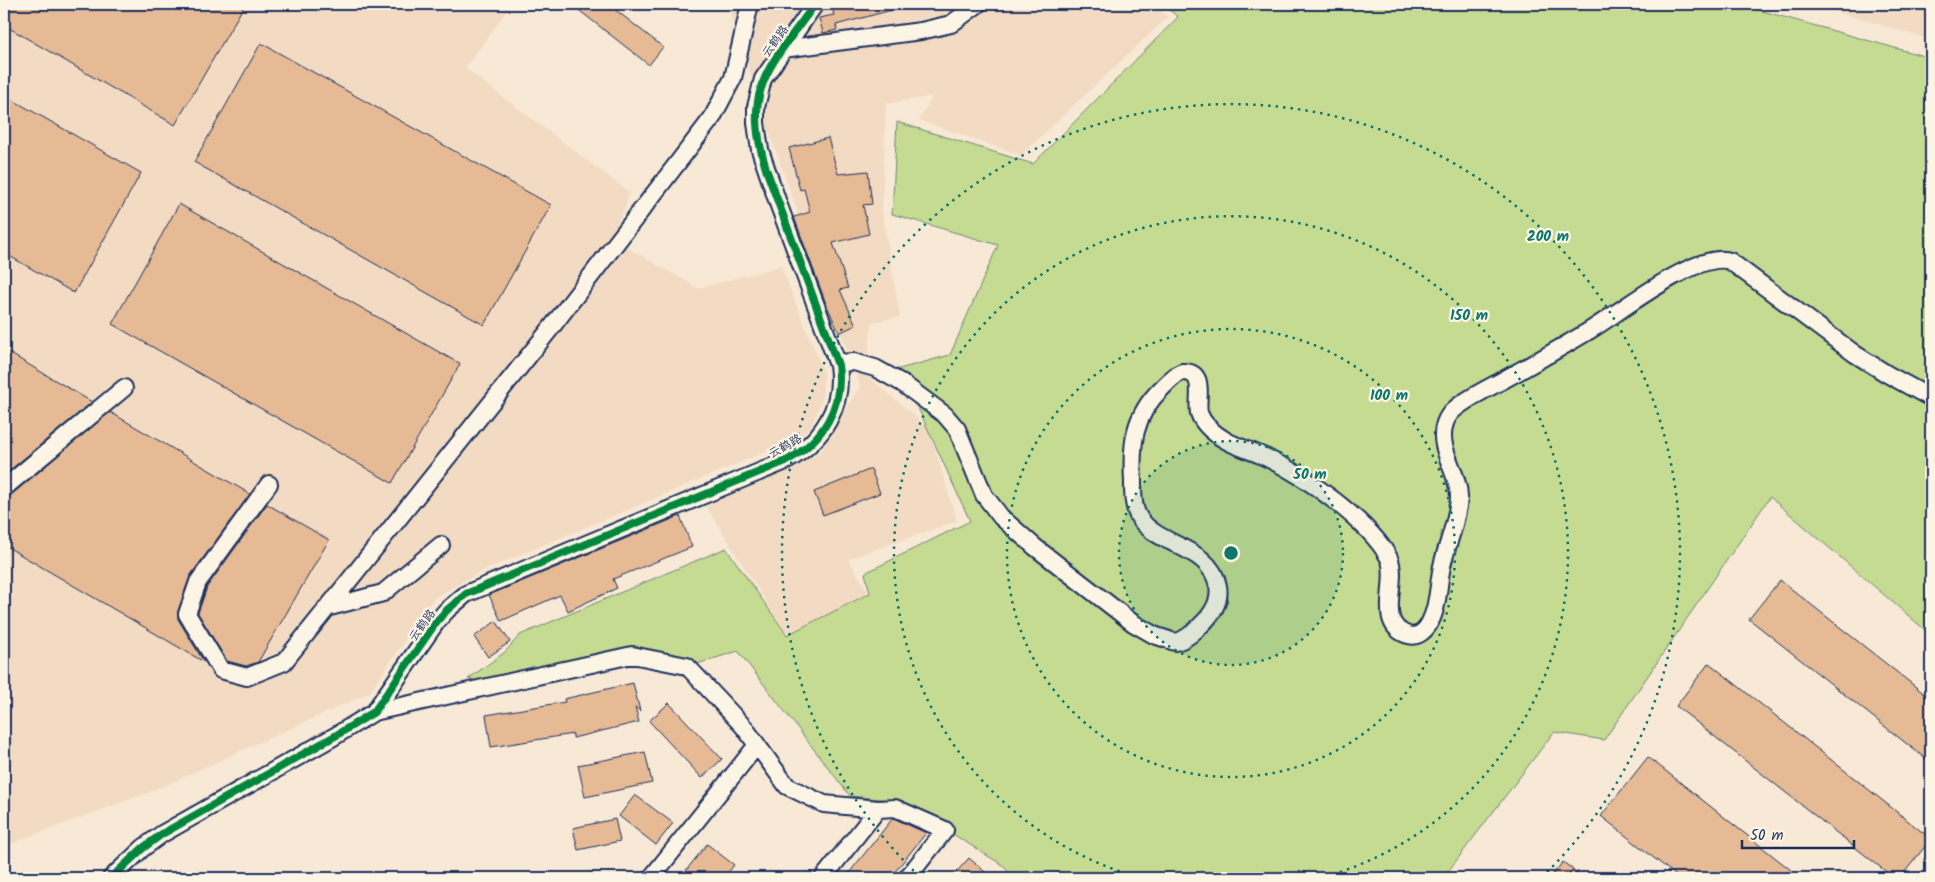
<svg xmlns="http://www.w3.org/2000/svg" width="1935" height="882" font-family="Kalam,'LXGW WenKai TC',sans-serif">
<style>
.built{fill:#f2dbc2}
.green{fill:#c4db91;stroke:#708578}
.building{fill:#e5ba95;stroke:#1b2f5e}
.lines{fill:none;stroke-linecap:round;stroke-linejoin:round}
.minor-casing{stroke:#1b2f5e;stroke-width:20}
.minor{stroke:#fcf5e5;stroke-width:16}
.cycleway-casing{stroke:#fcf5e5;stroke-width:11}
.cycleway{stroke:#00873e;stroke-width:8}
.ring{fill:none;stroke:#0f766e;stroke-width:2.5;stroke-dasharray:2.5 5}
.labels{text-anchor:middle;stroke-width:4.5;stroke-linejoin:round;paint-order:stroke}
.street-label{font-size:12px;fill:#1b2f5e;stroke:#fcf5e5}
.centre{fill:#0f766e;stroke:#fcf5e5;stroke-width:2.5}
.ring-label{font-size:15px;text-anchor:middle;font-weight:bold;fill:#0f766e;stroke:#fcf5e5;stroke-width:4.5;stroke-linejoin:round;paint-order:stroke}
</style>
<rect width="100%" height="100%" fill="#f7e9d5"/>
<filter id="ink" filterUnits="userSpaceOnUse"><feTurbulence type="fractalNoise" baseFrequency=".02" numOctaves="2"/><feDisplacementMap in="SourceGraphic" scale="10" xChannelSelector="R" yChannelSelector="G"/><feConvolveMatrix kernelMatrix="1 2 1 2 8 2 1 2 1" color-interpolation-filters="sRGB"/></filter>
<g filter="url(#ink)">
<path class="built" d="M4,4H512L465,68L630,193L612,239L698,288L781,266L824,373L822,401L810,428L796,439L482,571L434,598L369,693L150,792L4,846Z
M728,4H1151L1168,17L1021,155L919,120L933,96L886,104L882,212L900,317L872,322L866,375L928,427L957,521L848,559L869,593L787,635L706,506L820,453L860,386L768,129Z
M1809,4H1931V40L1814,5Z"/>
<path class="green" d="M1162,4H1737L1931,58V635L1770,497L1604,740L1554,732L1443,878H1012L1004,866L900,801L850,796L738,651L697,664L633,648L480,681L468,679L505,652L520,635L726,548L787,635L870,593L865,573L970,521L919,410L888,372L950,355L998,245L892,214L897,122L1033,164L1178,17Z"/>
<path class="building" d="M4,4H245L175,125L4,25Z
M571,4H608L663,47L649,65Z
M838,4H903V7L836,25L837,30L823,33L819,18L834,15L831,5Z
M261,43L551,205L484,325L194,162Z
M4,95L141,173L74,293L4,253Z
M828,138L838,174L868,171L872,204L863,205L869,234L833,243L848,288L840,290L856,325L839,333L825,301L794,217L810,212L804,189L800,190L789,148Z
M179,204L460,364L392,483L112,324Z
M4,350L92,402L4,475Z
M110,412L250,494L190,576L178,611V619L204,662L4,545V498L10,496Z
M871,469L880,493L823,515L814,492Z
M267,504L329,540L258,662L246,666L227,661L198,613L207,587Z
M680,516L692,547L613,579L617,588L568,611L560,595L501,621L489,595Z
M1780,580L1931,699V763L1749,619Z
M496,621L510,642L488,657L474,637Z
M1709,663L1931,839L1900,878H1894L1676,706Z
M633,683L640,711L635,707L639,722L573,738V734L491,747L486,715L565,702L564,699Z
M669,703L722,759L702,778L649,721Z
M645,752L652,783L585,797L578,765Z
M1648,757L1801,878H1679L1601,816Z
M635,795L673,823L656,845L619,816Z
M893,818L926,833L890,878H845Z
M615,819L620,841L578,850L573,828Z
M707,844L734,865L724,878H680Z
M969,858L992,878H951Z
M1563,862L1584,878H1550Z"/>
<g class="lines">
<defs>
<path id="minor" d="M783,49L921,31L951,24L978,4
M837,363L854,362L875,368L902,383L945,415L957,429L984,495L1001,517L1035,547L1133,623L1154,635L1175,642C1184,641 1194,632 1200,626C1211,616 1221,602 1218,586C1210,546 1160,547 1140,519C1133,509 1133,494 1133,482C1131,444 1133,416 1162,388C1168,382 1174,375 1182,372C1207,371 1196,398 1199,413C1203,425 1215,434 1225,440C1239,448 1254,451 1269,459C1305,476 1370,522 1389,558C1400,581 1374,624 1408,635C1418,638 1426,630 1430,622C1439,605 1438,584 1442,566C1447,544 1458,520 1459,497C1459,472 1436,448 1445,423C1447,417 1451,412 1456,408C1471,396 1489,388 1505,379C1534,363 1564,346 1592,329C1620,312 1698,250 1730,261L1855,354L1887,374L1931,398
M269,484L198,582L187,614L221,670L247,677L284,662L551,328L712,118L733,78L750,4
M4,488L124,388
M326,608L383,593L441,545
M374,712L437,621L447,610L466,594L788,460C823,440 844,406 838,365L778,203L760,150L756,123V107L763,79L815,4
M111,878L143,848L162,834L335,736L374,712L632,655L687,666L744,727L787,786L824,804L878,809L895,808L945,830L907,878
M651,878L757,745
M823,878L878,809"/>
</defs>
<use href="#minor" class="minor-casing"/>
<use href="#minor" class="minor"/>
<defs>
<path id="cycleway" d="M111,878L143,848L162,834L335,736L374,712L437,621L447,610L466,594L788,460C823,440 844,406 838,365L766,169C741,87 770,67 815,4"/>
</defs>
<use href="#cycleway" class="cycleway-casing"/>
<use href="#cycleway" class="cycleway"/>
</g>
</g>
<circle cx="1231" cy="553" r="112" fill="#0f766e" fill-opacity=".12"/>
<g class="ring">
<circle cx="1231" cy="553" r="112"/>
<circle cx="1231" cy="553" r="224"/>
<path d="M1141 878A337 337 0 1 1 1321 878"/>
<path d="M919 876A449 449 0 1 1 1543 876"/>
</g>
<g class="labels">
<g class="street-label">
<text transform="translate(775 41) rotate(-54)" y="4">云鹤路</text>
<text transform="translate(785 446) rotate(-29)" y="4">云鹤路</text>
<text transform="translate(422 625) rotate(-54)" y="4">云鹤路</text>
</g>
</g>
<circle cx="1231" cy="553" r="8" class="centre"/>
<g class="ring-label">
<text x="1548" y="241">200 m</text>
<text x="1469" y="320">150 m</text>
<text x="1389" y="400">100 m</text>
<text x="1310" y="479">50 m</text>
</g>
<rect width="1935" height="882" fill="none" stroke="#fcf5e5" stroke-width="20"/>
<rect x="10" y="10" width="1915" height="862" fill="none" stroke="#1b2f5e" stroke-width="2" filter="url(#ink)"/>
<path d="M1742 840v8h112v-8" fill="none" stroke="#1b2f5e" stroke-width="2.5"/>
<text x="1750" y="840" font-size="15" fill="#1b2f5e" stroke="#fcf5e5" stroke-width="4" paint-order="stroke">50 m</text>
</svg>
